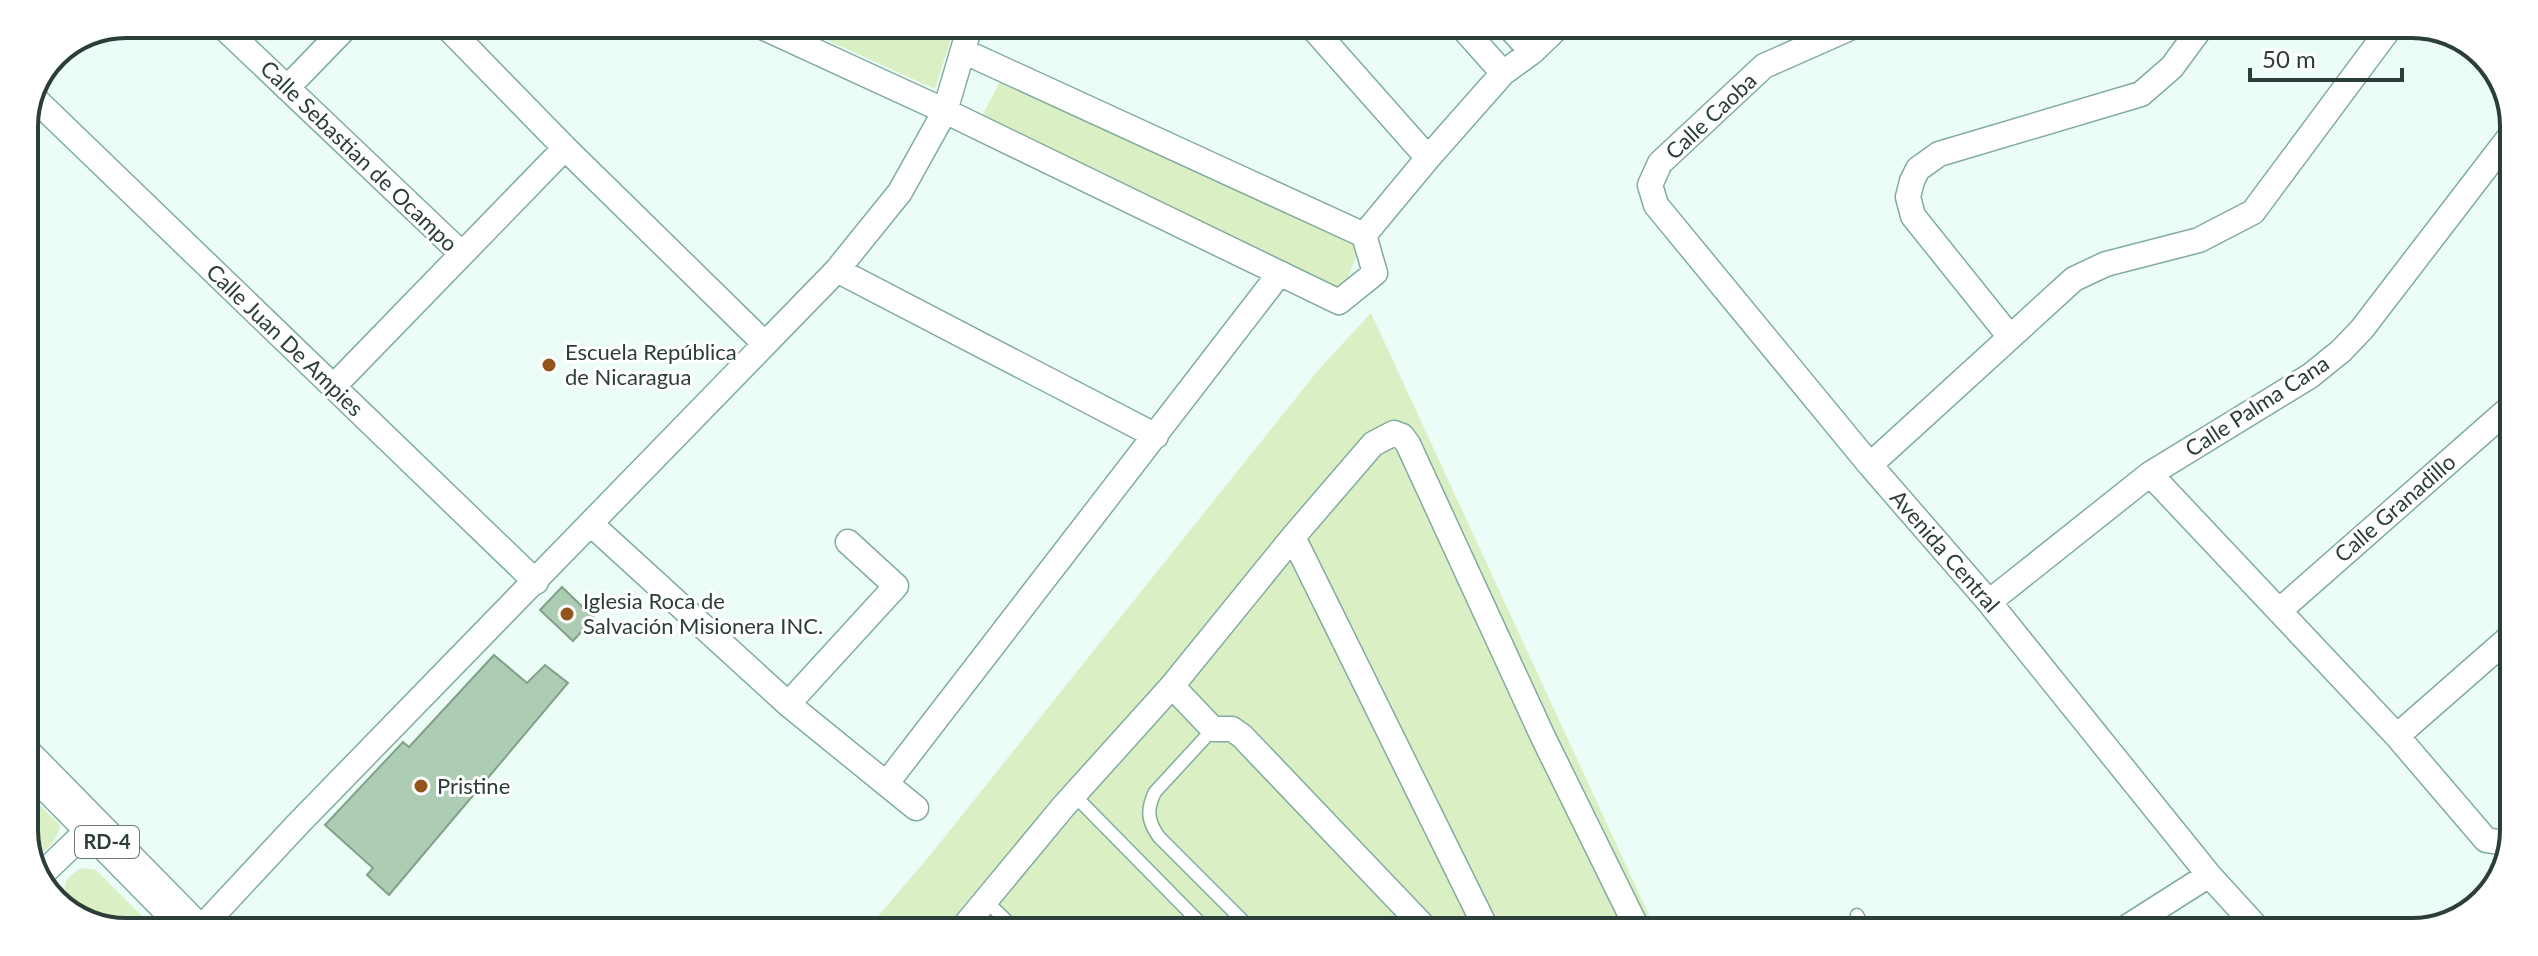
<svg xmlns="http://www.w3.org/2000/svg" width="2538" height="956" font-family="Lato,sans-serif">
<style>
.green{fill:#dbefc4}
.building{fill:#acccb3;stroke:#81a088;stroke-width:2}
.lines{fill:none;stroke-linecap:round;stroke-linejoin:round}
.lane-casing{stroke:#82aca0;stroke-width:15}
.street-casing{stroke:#82aca0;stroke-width:27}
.primary-casing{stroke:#82aca0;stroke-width:41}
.lane{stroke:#fff;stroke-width:12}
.street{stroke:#fff;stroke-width:24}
.primary{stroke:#fff;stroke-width:38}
.poi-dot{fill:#94551c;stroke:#fff;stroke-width:3}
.labels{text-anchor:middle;stroke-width:6;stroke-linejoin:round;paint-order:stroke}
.shield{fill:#fff;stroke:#6b7874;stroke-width:2}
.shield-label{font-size:20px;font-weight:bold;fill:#2c3e39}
.street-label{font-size:22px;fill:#2c3e39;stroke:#fff}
.poi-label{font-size:22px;fill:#2c3e39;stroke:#fff;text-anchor:start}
.rim{fill:none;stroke:#2c3e39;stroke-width:4}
</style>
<rect width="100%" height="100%" fill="#ecfdf8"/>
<path class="green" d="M796,26H955L935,89Z
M1003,70L1364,235L1339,302L977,126L999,83Z
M1371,313L1656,930L868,928L931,854L1320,368Z
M24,789L60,825C57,841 49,849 33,856H31L24,837Z
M82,868L96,870L153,927L94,926C76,908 45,887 82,868Z"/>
<path class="building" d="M562,587L594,618L573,641L540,610Z
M494,655L527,683L545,665L568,683L389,895L367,875L373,868L325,825L403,742L409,747Z"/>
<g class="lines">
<defs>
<path id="lane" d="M1213,729L1155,792C1146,810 1148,822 1159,837L1251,929
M1074,795L1206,929
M985,900L1015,929
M1857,915L1865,931"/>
<path id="street" d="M220,24L462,254
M445,25L565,148L764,343
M760,26L945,111L1339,302L1375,273L1364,235L963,51
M1312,27L1428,158
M1462,27L1503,73
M1509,27L1532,52
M1850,28L1764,66L1660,163L1650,185L1656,205L1870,465L1989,602L2209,875L2261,932
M287,88L348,25
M34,98L536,582
M1364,235L1428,158L1503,73L1532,52L1558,27
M837,270L1156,436
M2010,337L1913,216L1908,197L1912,181L1918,169L1939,154L2141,94L2172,67L2200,29
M333,387L565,148
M1870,465L2074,279L2106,264L2199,240L2253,212L2389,29
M2150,474L2397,736L2486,840L2505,843L2509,841
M591,524L788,704L916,808
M1293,537L1487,930
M1989,602L2150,474L2310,376L2341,351L2362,329L2514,131
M2279,611L2512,406
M1172,686L1293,537L1373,444L1394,433L1402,436L1408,444L1543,737L1638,930
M788,704L896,586L848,542
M2397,736L2510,637
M886,784L1280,273
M39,877L92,826
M202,927L297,825L837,270L900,192L945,111L970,26
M962,929L1063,807L1172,686L1213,729H1232L1242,736L1427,930
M2121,931L2209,875"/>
<path id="primary" d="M24,757L191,927"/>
</defs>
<use href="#lane" class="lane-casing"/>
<use href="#street" class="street-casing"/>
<use href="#primary" class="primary-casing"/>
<use href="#lane" class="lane"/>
<use href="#street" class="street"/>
<use href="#primary" class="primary"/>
</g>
<g class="poi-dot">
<circle cx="549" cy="365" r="8"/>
<circle cx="567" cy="614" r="8"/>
<circle cx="421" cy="786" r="8"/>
</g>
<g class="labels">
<rect class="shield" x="75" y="826" width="64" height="32" rx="6"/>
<g class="shield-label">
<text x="107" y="849">RD-4</text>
</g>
<g class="street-label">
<text transform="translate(1711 116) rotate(-43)" y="8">Calle Caoba</text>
<text transform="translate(359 156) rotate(44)" y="8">Calle Sebastian de Ocampo</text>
<text transform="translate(285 340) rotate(44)" y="8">Calle Juan De Ampies</text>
<text transform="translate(2257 406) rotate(-33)" y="8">Calle Palma Cana</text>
<text transform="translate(2395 508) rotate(-41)" y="8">Calle Granadillo</text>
<text transform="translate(1945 551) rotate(49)" y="8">Avenida Central</text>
</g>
<g class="poi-label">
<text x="565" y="360">Escuela República<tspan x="565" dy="25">de Nicaragua</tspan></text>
<text x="583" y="609">Iglesia Roca de<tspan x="583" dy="25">Salvación Misionera INC.</tspan></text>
<text x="437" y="794">Pristine</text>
</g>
</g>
<path d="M0 0H2538V956H0ZM126 38H2412A88 88 0 0 1 2500 126V830A88 88 0 0 1 2412 918H126A88 88 0 0 1 38 830V126A88 88 0 0 1 126 38Z" fill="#fff" fill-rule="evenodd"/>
<path class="rim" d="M126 38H2412A88 88 0 0 1 2500 126V830A88 88 0 0 1 2412 918H126A88 88 0 0 1 38 830V126A88 88 0 0 1 126 38Z"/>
<path d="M2250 68v12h152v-12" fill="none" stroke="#2c3e39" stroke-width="4"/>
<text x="2262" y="68" font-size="24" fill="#2c3e39" stroke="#ffffff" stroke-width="6" paint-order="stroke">50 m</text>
</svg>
